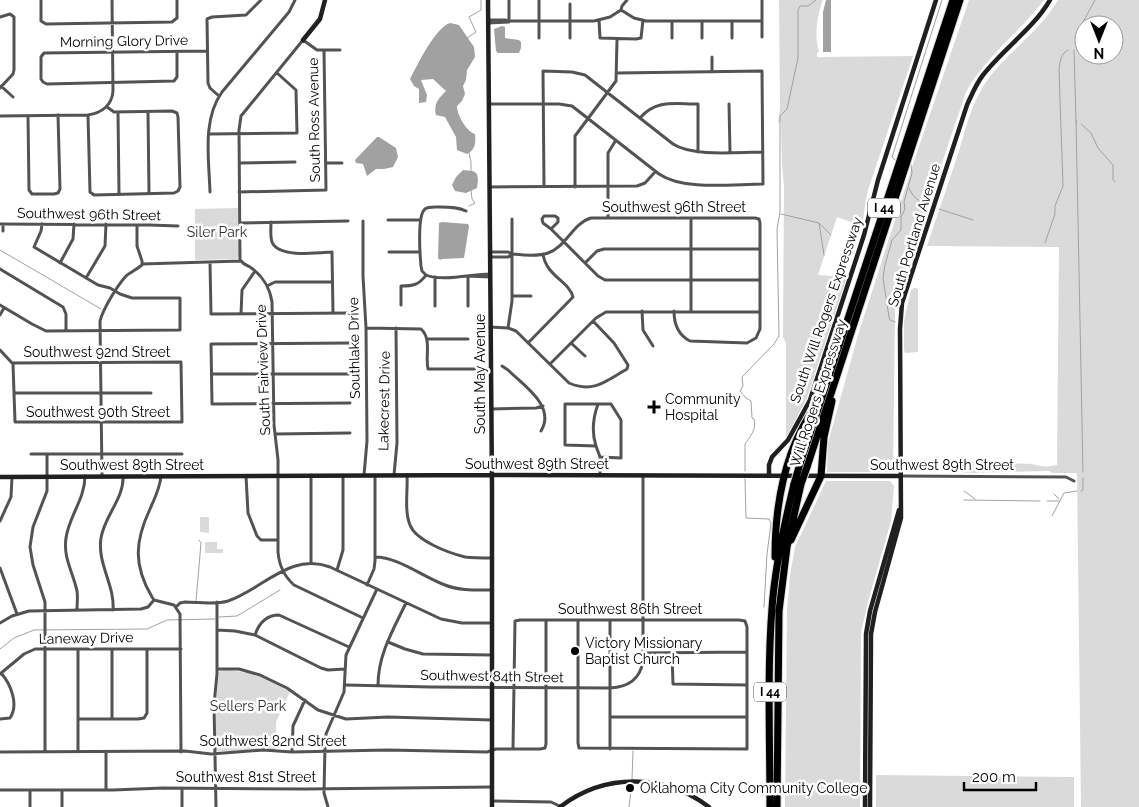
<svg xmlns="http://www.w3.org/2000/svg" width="1139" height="807" font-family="Raleway,sans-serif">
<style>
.green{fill:#dadada;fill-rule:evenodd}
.water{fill:#a1a1a1}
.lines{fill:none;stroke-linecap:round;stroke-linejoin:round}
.stream{stroke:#a1a1a1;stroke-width:1}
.highway-casing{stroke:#dbdbdb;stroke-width:9}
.street{stroke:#535353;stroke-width:3}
.secondary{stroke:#202020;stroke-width:4.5}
.highway{stroke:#000;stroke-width:7}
.highway-bridge-casing{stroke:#dbdbdb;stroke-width:9;stroke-linecap:butt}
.highway-bridge{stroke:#000;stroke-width:7}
.poi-dot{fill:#000;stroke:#fff;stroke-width:2}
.labels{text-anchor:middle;stroke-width:5;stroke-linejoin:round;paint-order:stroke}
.shield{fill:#fff;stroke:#4c4c4c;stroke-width:1}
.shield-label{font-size:12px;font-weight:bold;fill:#000}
.street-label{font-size:14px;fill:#000;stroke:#fff}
.park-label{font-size:14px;fill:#313131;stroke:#fff}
.poi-label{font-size:14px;fill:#000;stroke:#fff;text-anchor:start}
</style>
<rect width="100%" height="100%" fill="#fff"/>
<path class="green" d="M779,0H823C817,14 814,38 819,51L817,53V57L913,56L867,193L862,226L837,217L818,275L847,277L807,398L786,438V343L783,337L784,187L782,164L781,121L778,123L780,108Z
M969,0H1044C1020,32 986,56 966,92L898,293L895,311L893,470L888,472H827L828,443L858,335L912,167Z
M1058,0H1139V807H1081L1077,473H1052L1049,471L965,473L959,470L958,462L1032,464C1041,467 1049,467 1057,465L1059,247L927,246C937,216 947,187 957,157C964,135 969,112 980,92C998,58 1038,35 1058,0ZM1084,25H1114V55H1084Z
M238,208L239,256L237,259L195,260V209Z
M914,288H917L918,290V352L905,353L904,350V321L911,290Z
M826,481H890L894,486L891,521L868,602L861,633L860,807H785L787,610L790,575L795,547Z
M200,517H209V533L200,532Z
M205,542H217V549H223V553H205Z
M221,670C246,670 269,678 290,692L276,722V750L258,749L232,751H216V703L219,672Z
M876,775L1074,777V807H876Z"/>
<path class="water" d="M826,0H831V52H823V12Z
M450,23L459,25L474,47L475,57L467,70L466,80L463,86L465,94L462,101L457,106C457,115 467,132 475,134C476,143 475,150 467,154L457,150L456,137L445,117L436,115C433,104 439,98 446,91L433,79L421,80L427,95L426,102L419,103V89L414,86L410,79C418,64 435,28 450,23Z
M502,26L505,27V38L519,40L521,42V48L519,53H498L496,51L494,29Z
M377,137H379L396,148L398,157L393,167L384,169H376L367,176L363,164L356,163L355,160Z
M463,170L473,171L477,174L478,180L477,188L466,193L455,191L452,185L456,177Z
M442,222L468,224L469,226L464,258L442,259L440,260L438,258L439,223Z"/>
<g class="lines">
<path class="stream" d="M467,38L476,32L469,17L481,10V0
M1079,49L1081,45L1083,22L1095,0
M1074,50L1076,120L1077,123
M1076,120L1083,472
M1081,124L1091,133L1098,148L1113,165V180L1115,182
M469,153L471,162V171
M895,160L892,157L942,0
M909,188C912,197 920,202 928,205
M469,206L475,203L472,199L471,190
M939,209L973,220
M781,214L819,223L824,255
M819,223L831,235
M1045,243L1055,214V206L1063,186L1059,69C1060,62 1061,53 1068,50
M0,250L101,309
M895,322L890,320L889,317L883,278L885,265L892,240L901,230V217L905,209L904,202L912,173L911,165
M745,471V444C750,436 757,430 754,419L752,418L751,401L746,398L740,391L743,386L742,377L774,344L779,336L777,229L780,212V116L787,109L798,58V10L800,6H808L816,0
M745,479L746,518L769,519L771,523L767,554L764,607
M964,491L975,499
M1081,491L1083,490V478
M1054,494L1059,499
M964,500L1040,501
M1047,501H1059
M1052,516L1064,493L1077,491
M196,601L201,543L199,540
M219,617L237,616L280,590
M0,649L14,638L34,630L147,629L167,620L215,619
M632,779L633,751
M629,807L632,783"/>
<defs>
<path id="highway" d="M799,467L953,0
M807,467L960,0
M791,540L821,476L824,437L832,401
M775,557C775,504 785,448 817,404
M770,807C770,741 767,674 772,608C775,566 784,525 794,484
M777,807L779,611L787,547L801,484"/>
</defs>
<use href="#highway" class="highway-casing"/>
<path class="street" d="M41,0V21L46,24L172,22L177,18V0
M539,0V38
M621,10L622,6L627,0
M0,17L10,14L14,17V70L13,74L0,88
M488,20H505L509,21H594L610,17L621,10L634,18L646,21H762
M599,20L600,38L636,39L641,38L643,20
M509,21V0
M702,21V38
M488,23L509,22
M762,37V0
M570,38V4
M672,38V21
M732,38V21
M340,50H317L303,40L241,116L239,130L240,260C243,264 246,265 250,267C262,275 270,288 272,302L274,425L278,460V552C279,565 284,576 294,585L363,618
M177,52V77L174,81L47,84L43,82L41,79V57L44,53L207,51
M712,57V72
M1,86L13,97
M219,96L210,88L208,83L207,19L212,17L246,15L261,0
M489,104H559L572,106L659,174C684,191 733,184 763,184L762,71L618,73
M729,104L730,152
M118,112L119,194
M148,112L149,193
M88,115L90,192L94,195L174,193L178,191L180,187L178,117L177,113L172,111L114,112L107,107
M0,116L88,115C102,113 112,105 113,91L112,0
M28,116L29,190L32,194H54L58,193L60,189L58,115
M640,118C656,99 675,104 698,104V152
M209,134L297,133L296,90L277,73
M239,163L295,162
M326,163H342
M544,186L543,71L572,72L585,75L673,144C693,157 738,152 762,152
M489,187L637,186L645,183L655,172
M575,187V136L616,81L617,40
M210,192C209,159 202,120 222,92L289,12L295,0
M239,192L326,190L324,50
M608,218V153L616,140
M388,220H420
M363,221V276L366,328L367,441L364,475
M271,222C271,228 270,236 272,242C278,258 318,253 332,252L333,313
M240,223L348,221
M0,224L149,225L178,226
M551,229L558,222V218L555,216H544L542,219L543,223L551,229L598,276L605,280H760
M3,231V224
M389,252H420
M490,252H508L512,254C523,255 537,257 548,253C566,247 573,223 591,218H755L759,219L760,223V329L756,338L747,343L690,341C678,335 674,324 674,311
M490,257H508L511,255
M210,262L211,314L349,313
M60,263L73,239L74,224
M585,263L597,251L604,249H760
M142,264L241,261
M0,269L63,307L66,314V331
M426,275L422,271L421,266C420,255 417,215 425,209C429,206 435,207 440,207C449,207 458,207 466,211
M426,275C442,282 472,274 490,274
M468,276V306
M468,276L490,277
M435,277V306
M86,278L105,246L106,224
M267,286L275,282H332
M512,296H531
M0,305L32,324L46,331L180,330V298H132L120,294L110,288L98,285L34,247L41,231L42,224
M401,305V286C413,286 419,285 426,275
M642,311L643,330L653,346
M691,311V218
M241,314L242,290L255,271
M0,315L4,308
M490,327L508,328L516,331L569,383C594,394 607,380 627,369L628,365L614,343L593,321
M366,328L421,329C432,339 425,356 428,369H491
M508,328L512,301V219
M427,339H468
M350,343L211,344L212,404L350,403
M528,343L573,297C569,281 546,276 543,254
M571,343L585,356
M0,350L13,364L15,422H182L181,362L13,363
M550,364L596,318L606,312H760
M502,366L508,370C524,386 556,406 541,431
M212,374H350
M14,393H151
M491,409L536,408L543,406
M275,434L350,433
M596,446C591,431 593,418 598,404
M31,454H182
M394,475L397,443L396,328
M407,475C408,490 404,510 410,525C416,541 449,553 465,557C474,558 483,558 492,558
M600,475V457L596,446L565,445V404H611L621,420V458L600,457
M102,476L100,321C103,309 117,286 126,276C131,272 137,269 142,265V261L137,246V225
M161,476C160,488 155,498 150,509C135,541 133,565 152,597L154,600L174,605L180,614L181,752
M246,476L248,513L257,536L261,540H278
M900,476L1066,477L1074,481
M0,521L11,497L12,477
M375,557C398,557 423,577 445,585C460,591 476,590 492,590
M311,563V475
M0,568L17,614
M337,570L343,550V475
M367,585L374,569L375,561V475
M176,607L180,603L185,602C198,602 215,605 228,601C263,589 290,552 330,567L441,619L462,623H492
M77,610C77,604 78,597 77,591C73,572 63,558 66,538C69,516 85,499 85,476
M113,610C115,585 97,564 101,538C104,517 124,498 123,477
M0,623L12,616L29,611L141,609L148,607L154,600
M217,630L235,631L255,635L321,668L328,670L345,669
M255,635C259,623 266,615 279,615L349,647
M388,642L405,649L423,654L492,655
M112,649V719
M643,653L747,652
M672,653L673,684L747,685
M217,669H239L260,675L287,688L318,710L346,719L388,717L492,720
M0,674L24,654L35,649H181
M346,685L431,687L610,688C628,687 640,680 643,661V475
M378,685C378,655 393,630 406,603
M610,717H746
M0,719L10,718C19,705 11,684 1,673
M78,719H138L144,718L147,713V649
M513,749L515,621L520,620H739L745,621L747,627V749L579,748L578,743V620
M610,749V620
M78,751V649
M0,752L185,751L211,754L263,750L292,752L387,750L487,752L496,749H540L545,748L546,744V620
M45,752V602L33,565L30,547L33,527L47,491V454
M292,752L293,726L305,700
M182,788V807
M0,790H113L163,788L305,789L492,787
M30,790V807
M62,790V807
M106,790V752
M492,801L551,802L562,807
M216,807L214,705L217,674V602
M328,807L324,793L325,746L326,734L344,692L346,655L377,589"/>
<path class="secondary" d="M488,0L492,487V807
M303,40L320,19L325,0
M769,475V465L772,457L788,440L810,400L864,235L878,180L936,0
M0,477L492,475L900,476
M560,807C604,773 664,773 709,807
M865,807L866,634L870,611L899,510
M870,807L871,634L875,612L901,518L900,329L902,303L967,105C972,94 976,84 983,75C1004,48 1033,29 1050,0"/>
<use href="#highway" class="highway"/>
<defs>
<path id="highway-bridge" d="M794,484L799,467
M801,484L807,467"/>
</defs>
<use href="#highway-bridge" class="highway-bridge-casing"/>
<use href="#highway-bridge" class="highway-bridge"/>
</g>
<g class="poi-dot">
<path d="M651.5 399.5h5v5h5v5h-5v5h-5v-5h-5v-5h5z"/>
<circle cx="575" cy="651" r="5"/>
<circle cx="630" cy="788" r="5"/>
</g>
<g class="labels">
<g class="shield">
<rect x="868" y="198.5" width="32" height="19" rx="4"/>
<rect x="754" y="682.5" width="32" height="19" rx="4"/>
</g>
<g class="shield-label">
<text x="884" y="212">I 44</text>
<text x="770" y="696">I 44</text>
</g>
<g class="street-label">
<text transform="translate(124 41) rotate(-1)" y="5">Morning Glory Drive</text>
<text transform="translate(314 120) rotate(-91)" y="5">South Ross Avenue</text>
<text x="674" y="212">Southwest 96th Street</text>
<text transform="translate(89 214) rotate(1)" y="5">Southwest 96th Street</text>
<text transform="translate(914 235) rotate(-73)" y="5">South Portland Avenue</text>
<text transform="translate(826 310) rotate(-71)" y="5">South Will Rogers Expressway</text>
<text transform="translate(354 348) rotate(-91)" y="5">Southlake Drive</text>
<text x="97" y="357">Southwest 92nd Street</text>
<text transform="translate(263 370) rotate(-92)" y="5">South Fairview Drive</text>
<text transform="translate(480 374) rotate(-90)" y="5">South May Avenue</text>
<text transform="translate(818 393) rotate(-72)" y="5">Will Rogers Expressway</text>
<text transform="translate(384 401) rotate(-89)" y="5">Lakecrest Drive</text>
<text x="98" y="417">Southwest 90th Street</text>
<text x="537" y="469">Southwest 89th Street</text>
<text x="132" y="470">Southwest 89th Street</text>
<text x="942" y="470">Southwest 89th Street</text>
<text x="630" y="614">Southwest 86th Street</text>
<text transform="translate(86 638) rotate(-1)" y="5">Laneway Drive</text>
<text transform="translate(492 676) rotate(1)" y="5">Southwest 84th Street</text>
<text x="273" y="746">Southwest 82nd Street</text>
<text x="246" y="782">Southwest 81st Street</text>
</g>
<g class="park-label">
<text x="217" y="237">Siler Park</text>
<text x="248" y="711">Sellers Park</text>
</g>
<g class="poi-label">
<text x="665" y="404">Community<tspan x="665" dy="16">Hospital</tspan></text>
<text x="585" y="648">Victory Missionary<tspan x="585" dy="16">Baptist Church</tspan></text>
<text x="640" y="793">Oklahoma City Community College</text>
</g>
</g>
<g transform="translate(1099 40) rotate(180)"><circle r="24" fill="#ffffff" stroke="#999999"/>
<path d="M0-4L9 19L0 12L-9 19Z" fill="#000000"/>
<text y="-8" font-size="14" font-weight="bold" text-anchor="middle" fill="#000000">N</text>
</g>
<path d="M964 782v8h72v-8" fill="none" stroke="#000000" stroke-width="2.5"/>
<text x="972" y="782" font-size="15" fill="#000000" stroke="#ffffff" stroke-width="4" paint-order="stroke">200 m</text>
</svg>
